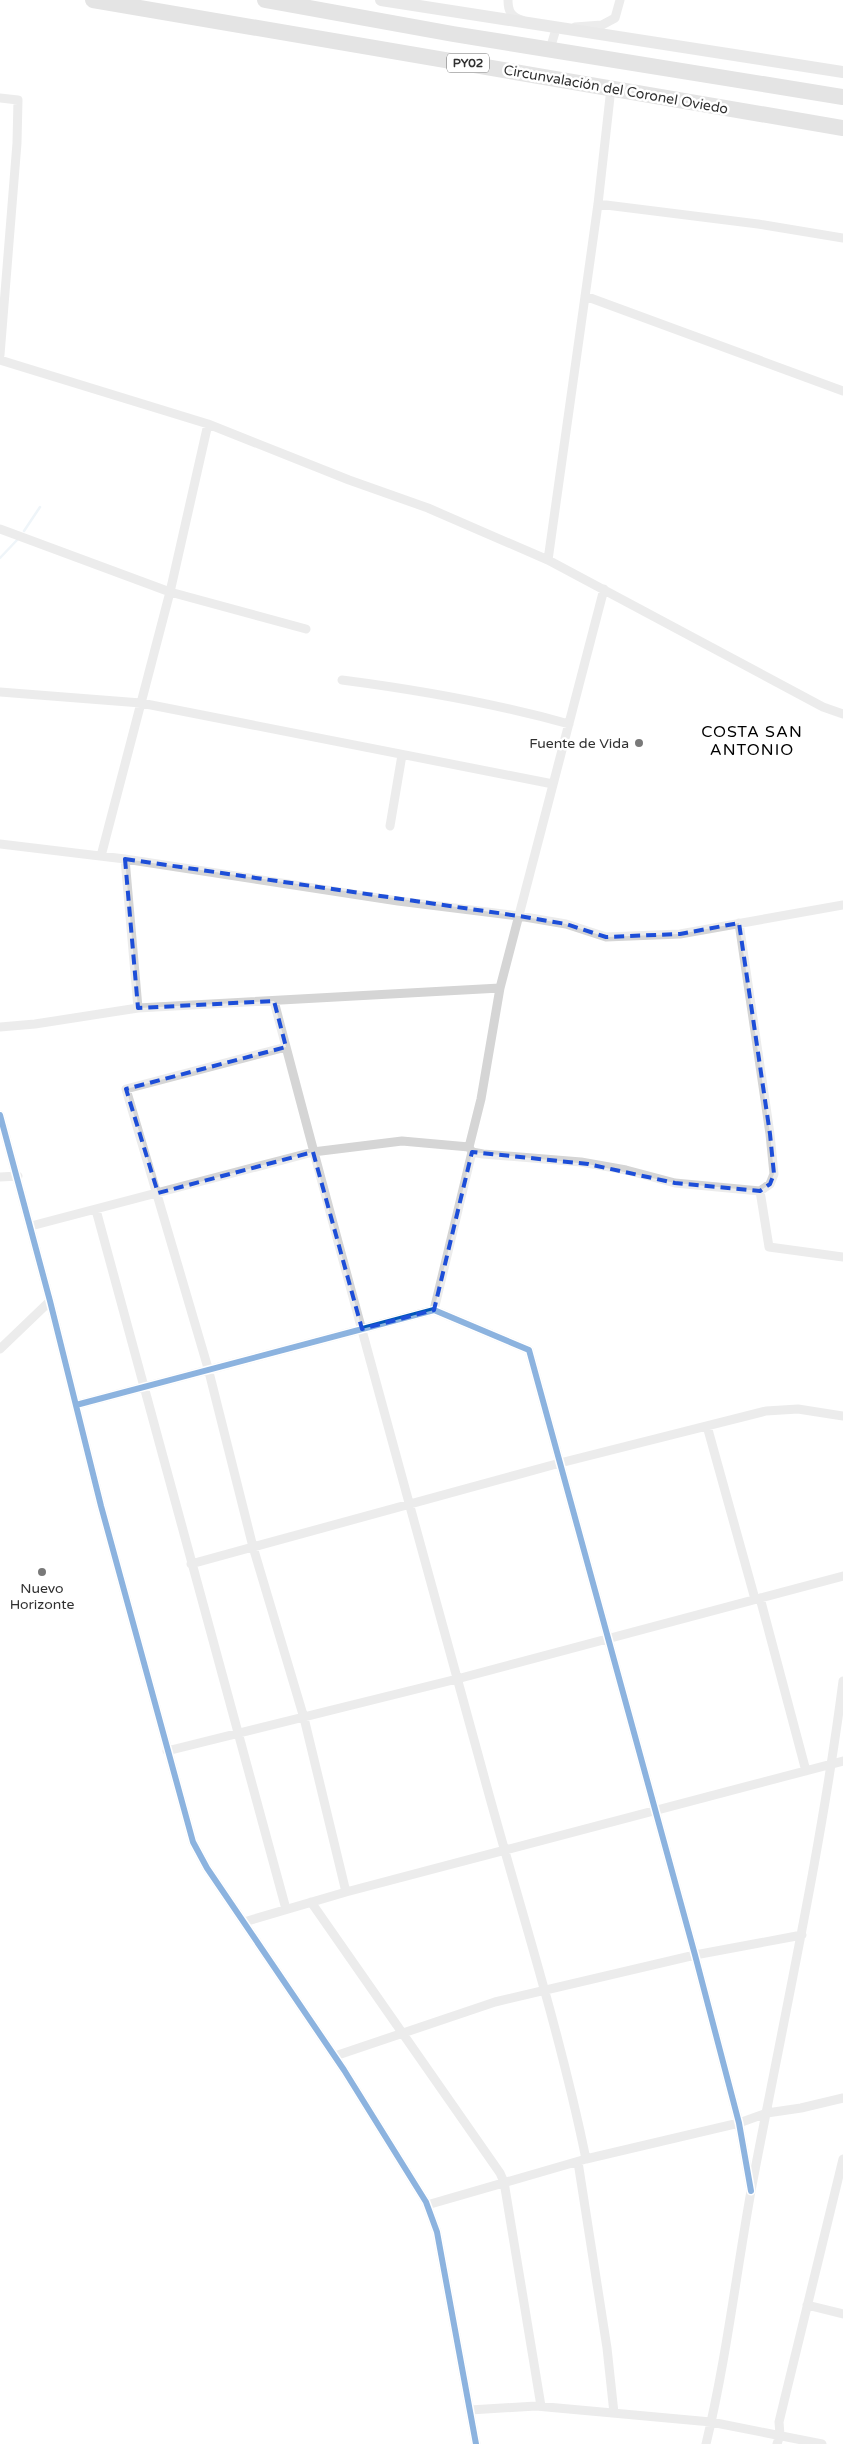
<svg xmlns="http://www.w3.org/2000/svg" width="843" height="2444" font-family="'Varela Round',sans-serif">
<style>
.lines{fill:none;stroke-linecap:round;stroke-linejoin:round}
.stream{stroke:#dce9f2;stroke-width:2.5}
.street{stroke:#d5d5d5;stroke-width:9}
.secondary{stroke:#cfcfcf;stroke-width:12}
.highway{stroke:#c3c3c3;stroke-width:16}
.cycleway-casing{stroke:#fff;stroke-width:9}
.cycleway{stroke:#0057b8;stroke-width:6}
.marked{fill:none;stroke:#1d4ed8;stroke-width:4;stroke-dasharray:10 6;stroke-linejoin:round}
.poi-dot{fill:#797979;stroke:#fff;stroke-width:2}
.labels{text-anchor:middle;stroke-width:5;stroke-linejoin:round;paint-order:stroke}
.shield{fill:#fff;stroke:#6f6f6f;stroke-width:1}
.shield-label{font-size:12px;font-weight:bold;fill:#313131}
.street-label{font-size:14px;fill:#313131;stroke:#fff}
.poi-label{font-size:14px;fill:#313131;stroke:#fff;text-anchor:end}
.quarter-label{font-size:16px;letter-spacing:1px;fill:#000;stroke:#fff}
</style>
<rect width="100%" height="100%" fill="#fff"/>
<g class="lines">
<path class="stream" d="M24,531L40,507
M0,558L18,539"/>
<path class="street" d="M508,0C508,11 511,17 522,20
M575,27L602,25L615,18L620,0
M550,49L556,29L562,28
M0,98L18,100L17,143L0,355
M598,204L758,224L843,238
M585,296L843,391
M0,360L208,424L349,480L428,508L548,560L823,707L843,714
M0,529L170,592L306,629
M548,560L598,204L611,88
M604,589L500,988L481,1099L469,1147L472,1152L483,1154L581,1162L626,1170L675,1183L760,1191L769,1247L843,1257
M342,680C419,690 494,703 569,724
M0,692L141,703L553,784
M390,826L402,755
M0,844L125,859L398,901L519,916L566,924L606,937L680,934L843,905
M101,856L170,592L208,424
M125,859L138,1008L500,988
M739,923L770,1134L774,1174L770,1184L760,1191
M274,1001C341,1258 412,1513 482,1769C517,1899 559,2027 586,2159
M0,1027L35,1024L138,1008
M286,1047L126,1089L208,1368L253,1547L304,1718L346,1892
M0,1115L50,1301L101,1506L193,1842L207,1868L344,2070L426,2202L437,2232L476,2444
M0,1177L18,1176
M96,1210L286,1909
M31,1226L313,1152L402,1141L469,1147
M434,1310L472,1152
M0,1349L50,1301
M76,1405L434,1310L529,1350L695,1955L739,2123L751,2191
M707,1426L755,1599
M191,1564L560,1463L766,1411L798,1409L843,1416
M760,1598L806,1771
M167,1751L457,1679L843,1576
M311,1902L500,2173L504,2182L541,2406
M244,1922L346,1892L843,1761
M335,2056L495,2002L695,1955L802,1935
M578,2162L607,2348L614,2413
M427,2205L586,2159L739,2123L767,2113L801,2108L843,2098
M807,2305L843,2314
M470,2410L536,2406L711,2422L822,2444
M706,2444C726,2361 736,2275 751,2191C783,2021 821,1852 843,1681
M777,2444L780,2435L779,2422L843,2159"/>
<path class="secondary" d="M381,0L843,72"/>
<path class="highway" d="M93,0L843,128
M265,0L453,34L843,97"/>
<defs>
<path id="cycleway" d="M0,1115L50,1301L101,1506L193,1842L207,1868L344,2070L426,2202L437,2232L476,2444
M76,1405L434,1310L529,1350L695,1955L739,2123L751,2191"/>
</defs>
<use href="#cycleway" class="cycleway-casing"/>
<use href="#cycleway" class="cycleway"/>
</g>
<path d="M0 0H843V2444H0ZM125,859L519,916L566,924L606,937L680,934L739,923L770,1134L774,1174L770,1184L760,1191L675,1183L588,1164L472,1152L434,1310L362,1329L313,1152L158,1193L126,1089L286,1047L274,1001L138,1008Z" fill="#fff" fill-opacity=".55" fill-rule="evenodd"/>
<path class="marked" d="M125,859L519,916L566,924L606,937L680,934L739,923L770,1134L774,1174L770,1184L760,1191L675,1183L588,1164L472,1152L434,1310L362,1329L313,1152L158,1193L126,1089L286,1047L274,1001L138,1008Z"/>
<g class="poi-dot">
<circle cx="639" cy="743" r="5"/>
<circle cx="42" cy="1572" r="5"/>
</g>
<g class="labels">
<rect class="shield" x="447" y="53.5" width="42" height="19" rx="4"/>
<g class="shield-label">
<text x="468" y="67">PY02</text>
</g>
<g class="street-label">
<text transform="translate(616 89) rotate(10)" y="5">Circunvalación del Coronel Oviedo</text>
</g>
<g class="poi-label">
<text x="629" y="748">Fuente de Vida</text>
<text x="42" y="1593" text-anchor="middle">Nuevo<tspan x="42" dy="16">Horizonte</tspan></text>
</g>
<g class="quarter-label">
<text x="752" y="737">COSTA SAN<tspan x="752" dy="18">ANTONIO</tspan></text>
</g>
</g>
</svg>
